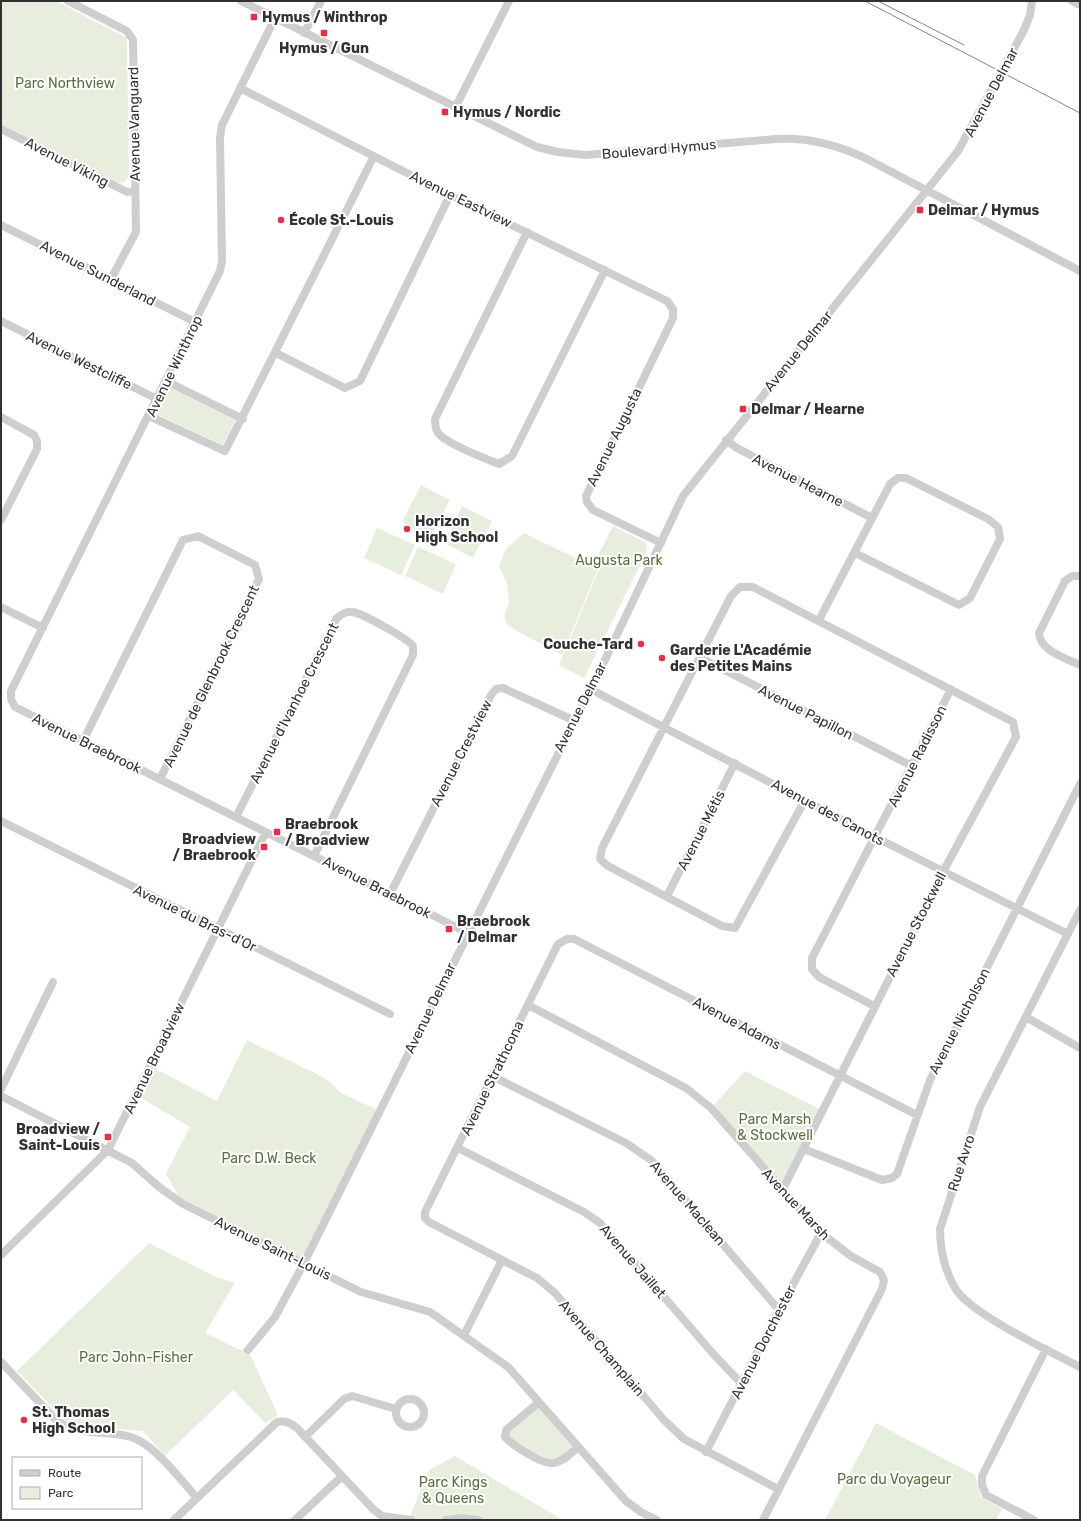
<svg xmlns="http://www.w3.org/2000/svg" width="1081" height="1521" font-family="Rubik,sans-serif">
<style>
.green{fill:#e8eede}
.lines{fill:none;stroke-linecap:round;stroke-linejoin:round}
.minor{stroke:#cecece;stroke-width:8}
.tram{stroke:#868686;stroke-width:1}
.poi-dot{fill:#f32847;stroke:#fff;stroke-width:1.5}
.labels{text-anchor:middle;stroke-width:4;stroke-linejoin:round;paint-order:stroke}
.poi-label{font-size:14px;font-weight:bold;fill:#313131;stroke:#fff;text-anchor:start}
.park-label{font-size:14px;fill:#58713a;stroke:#fff}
.street-label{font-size:14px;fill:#313131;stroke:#fff}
</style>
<rect width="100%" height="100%" fill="#fff"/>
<path class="green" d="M1,1H56L127,38L129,177L124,182L117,183L1,125Z
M169,386L236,419L223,445L156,414Z
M421,485L450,500L431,537L402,522Z
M462,506L492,521L473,558L444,543Z
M613,526L645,542L647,547V551L584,678L559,665L599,569L593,566Z
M377,528L415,545L401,575L364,558Z
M524,533L598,569L562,655L508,626L504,616L509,603L507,583L499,566L506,549Z
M418,547L456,564L443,594L405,576Z
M247,1040L317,1074L330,1082L341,1093L378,1110L304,1263L183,1204L166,1174L190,1127L136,1095L150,1066L217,1101Z
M745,1071L823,1111L783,1189L711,1108Z
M149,1243L216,1277L235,1283L205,1333L238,1349L248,1350L278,1415L265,1423L233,1390L165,1456L143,1431L77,1426L67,1422L17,1371Z
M539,1402L578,1447L552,1464L510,1443L506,1430Z
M876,1423L975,1475L981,1497L1002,1509L996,1520H825Z
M455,1456L563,1520L409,1519L429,1470Z"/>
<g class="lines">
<path class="minor" d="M68,1L127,31L133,40L136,232L111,279
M241,1L537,147L558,152L585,155L776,139C810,137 839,145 869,160L1080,271
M1072,1L1080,5
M275,18L222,125L220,138L222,261L220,271L11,691V699L15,707L468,933
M304,33L321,1
M240,88L450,195L667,301L673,309V318L586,496L587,502L593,510L661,543
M455,108L509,1
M1,129L127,192L134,191
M1,225L195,322
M527,232L435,419C435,424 435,428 438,433C446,443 486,459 499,464L512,456L605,270
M1,321L157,399
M276,353L345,388L360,381L450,195
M166,381L243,419
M149,416L225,451L374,156
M1,417L34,435L37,441V449L1,520
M726,440L737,448L872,518
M1080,576H1072L1065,581L1039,633C1040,651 1065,658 1080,665
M1,607L43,628
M819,620L890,484L898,478H906L988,519L998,527L1000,539L970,598L959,605L855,553
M701,658L912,766
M590,689L875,837L1068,934
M83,741L183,540L198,536L255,565L259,579L160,779
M236,817L337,618C342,614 346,611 353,612C365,615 407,638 413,646V655L314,856
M1,821L390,1014
M390,894L491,695L496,689L503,688L573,720
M667,896L735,763
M1080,910L980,1107L940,1229C940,1250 944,1269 955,1288C969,1313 1051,1352 1080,1367
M528,1005L686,1088L711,1108L821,1233L851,1256L880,1272L884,1280L882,1289L763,1520
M874,1006L819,977L812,969V958L951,689
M1026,1017L1080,1048
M492,1076L626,1143L651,1160L779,1310
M1,1089L53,982
M1,1096L132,1163L159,1187L183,1204L361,1292L430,1312L508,1367L626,1501L641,1512L657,1520
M458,1148L584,1212L600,1223L716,1357L741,1383
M804,1149L882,1180L892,1178L897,1174L930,1080L1080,784
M783,1189L944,870L1016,737L1013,722L753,587H740L731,596L602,848L600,859L608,866L722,926L735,928L805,800
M1,1255L108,1150L266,832
M464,1335L502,1260
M248,1350L275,1317L304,1263L603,664L683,496L958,151L1024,30L1030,15L1032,1
M1,1362L56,1420C84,1440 111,1427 138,1440C156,1448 183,1482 197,1498
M396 1413a14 14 0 1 1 28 0a14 14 0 1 1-28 0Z
M539,1402L506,1430L505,1437C512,1445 544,1466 554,1463C564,1461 571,1453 578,1447
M305,1437L344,1399L352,1396L396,1409
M706,1452L779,1310L821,1233
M778,1489L684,1439L664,1420L555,1293L537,1278L429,1222L425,1218V1212L558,944L567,939H574L917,1115
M174,1520L277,1422C285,1420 290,1423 297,1428L374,1510L382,1516L411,1520
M295,1520L341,1477
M446,1520L461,1518L478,1520
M1034,1520L986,1495L982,1485V1476L1046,1349"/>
<path class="tram" d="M865,1L1080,113
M878,1L964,45"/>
</g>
<g class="poi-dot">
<rect x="250" y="13" width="8" height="8" rx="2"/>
<rect x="320" y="29" width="8" height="8" rx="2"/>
<rect x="441" y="108" width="8" height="8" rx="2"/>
<rect x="916" y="206" width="8" height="8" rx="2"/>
<circle cx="281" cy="220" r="4"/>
<rect x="739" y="405" width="8" height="8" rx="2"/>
<circle cx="407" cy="529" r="4"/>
<circle cx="641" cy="644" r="4"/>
<circle cx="662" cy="658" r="4"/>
<rect x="273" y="828" width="8" height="8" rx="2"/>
<rect x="260" y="843" width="8" height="8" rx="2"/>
<rect x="445" y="925" width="8" height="8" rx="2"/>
<rect x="104" y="1133" width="8" height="8" rx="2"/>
<circle cx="24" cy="1420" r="4"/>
</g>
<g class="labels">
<g class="poi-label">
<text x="262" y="22">Hymus / Winthrop</text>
<text x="324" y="53" text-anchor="middle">Hymus / Gun</text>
<text x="453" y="117">Hymus / Nordic</text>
<text x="928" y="215">Delmar / Hymus</text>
<text x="289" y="225">École St.-Louis</text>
<text x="751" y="414">Delmar / Hearne</text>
<text x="415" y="526">Horizon<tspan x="415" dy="16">High School</tspan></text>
<text x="633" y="649" text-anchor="end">Couche-Tard</text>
<text x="670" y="655">Garderie L'Académie<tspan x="670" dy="16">des Petites Mains</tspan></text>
<text x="285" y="829">Braebrook<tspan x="285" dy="16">/ Broadview</tspan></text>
<text x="256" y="844" text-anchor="end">Broadview<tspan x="256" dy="16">/ Braebrook</tspan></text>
<text x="457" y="926">Braebrook<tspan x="457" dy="16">/ Delmar</tspan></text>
<text x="100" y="1134" text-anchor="end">Broadview /<tspan x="100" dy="16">Saint-Louis</tspan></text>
<text x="32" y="1417">St. Thomas<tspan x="32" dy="16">High School</tspan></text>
</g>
<g class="park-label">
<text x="65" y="88">Parc Northview</text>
<text x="619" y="565">Augusta Park</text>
<text x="775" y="1124">Parc Marsh<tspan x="775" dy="16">&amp; Stockwell</tspan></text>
<text x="269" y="1163">Parc D.W. Beck</text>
<text x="136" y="1362">Parc John-Fisher</text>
<text x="894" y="1484">Parc du Voyageur</text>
<text x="453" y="1487">Parc Kings<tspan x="453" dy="16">&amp; Queens</tspan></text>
</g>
<g class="street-label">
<text transform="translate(991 92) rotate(-62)" y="5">Avenue Delmar</text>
<text transform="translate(134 124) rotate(-91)" y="5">Avenue Vanguard</text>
<text transform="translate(659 149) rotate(-5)" y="5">Boulevard Hymus</text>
<text transform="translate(67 162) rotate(27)" y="5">Avenue Viking</text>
<text transform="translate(461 199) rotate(26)" y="5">Avenue Eastview</text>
<text transform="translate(98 273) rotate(27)" y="5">Avenue Sunderland</text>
<text transform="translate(798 351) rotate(-51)" y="5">Avenue Delmar</text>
<text transform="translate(79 360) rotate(26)" y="5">Avenue Westcliffe</text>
<text transform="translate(174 366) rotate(-64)" y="5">Avenue Winthrop</text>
<text transform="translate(614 437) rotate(-64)" y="5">Avenue Augusta</text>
<text transform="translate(798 480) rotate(27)" y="5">Avenue Hearne</text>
<text transform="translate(211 676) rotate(-64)" y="5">Avenue de Glenbrook Crescent</text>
<text transform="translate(294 703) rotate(-63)" y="5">Avenue d'Ivanhoe Crescent</text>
<text transform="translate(580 707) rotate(-63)" y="5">Avenue Delmar</text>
<text transform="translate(806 712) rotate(27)" y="5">Avenue Papillon</text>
<text transform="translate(87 743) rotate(26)" y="5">Avenue Braebrook</text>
<text transform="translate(461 753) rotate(-63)" y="5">Avenue Crestview</text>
<text transform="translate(917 756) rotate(-63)" y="5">Avenue Radisson</text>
<text transform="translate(828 812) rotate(28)" y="5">Avenue des Canots</text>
<text transform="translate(701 830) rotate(-63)" y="5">Avenue Métis</text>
<text transform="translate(377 887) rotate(27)" y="5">Avenue Braebrook</text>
<text transform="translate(195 918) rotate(26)" y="5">Avenue du Bras-d'Or</text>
<text transform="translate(916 924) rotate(-63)" y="5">Avenue Stockwell</text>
<text transform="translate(430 1008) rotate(-64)" y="5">Avenue Delmar</text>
<text transform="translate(959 1021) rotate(-63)" y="5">Avenue Nicholson</text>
<text transform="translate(737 1023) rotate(28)" y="5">Avenue Adams</text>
<text transform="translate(154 1058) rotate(-64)" y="5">Avenue Broadview</text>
<text transform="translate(492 1078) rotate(-64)" y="5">Avenue Strathcona</text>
<text transform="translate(961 1163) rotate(-72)" y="5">Rue Avro</text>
<text transform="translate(688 1203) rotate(49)" y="5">Avenue Maclean</text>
<text transform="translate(796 1204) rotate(47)" y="5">Avenue Marsh</text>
<text transform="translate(273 1248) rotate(26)" y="5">Avenue Saint-Louis</text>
<text transform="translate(633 1261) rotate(49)" y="5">Avenue Jaillet</text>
<text transform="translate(763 1342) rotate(-63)" y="5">Avenue Dorchester</text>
<text transform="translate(602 1348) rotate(49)" y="5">Avenue Champlain</text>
</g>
</g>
<rect width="1081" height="1521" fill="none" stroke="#313131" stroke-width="4"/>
<rect x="12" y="1457" width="130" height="52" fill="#ffffff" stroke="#adadad"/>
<rect x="20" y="1470" width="20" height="6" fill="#cecece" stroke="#adadad"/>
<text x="48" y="1477" font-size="12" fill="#313131">Route</text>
<rect x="20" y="1487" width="20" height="12" fill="#e8eede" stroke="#adadad"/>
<text x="48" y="1497" font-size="12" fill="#313131">Parc</text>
</svg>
